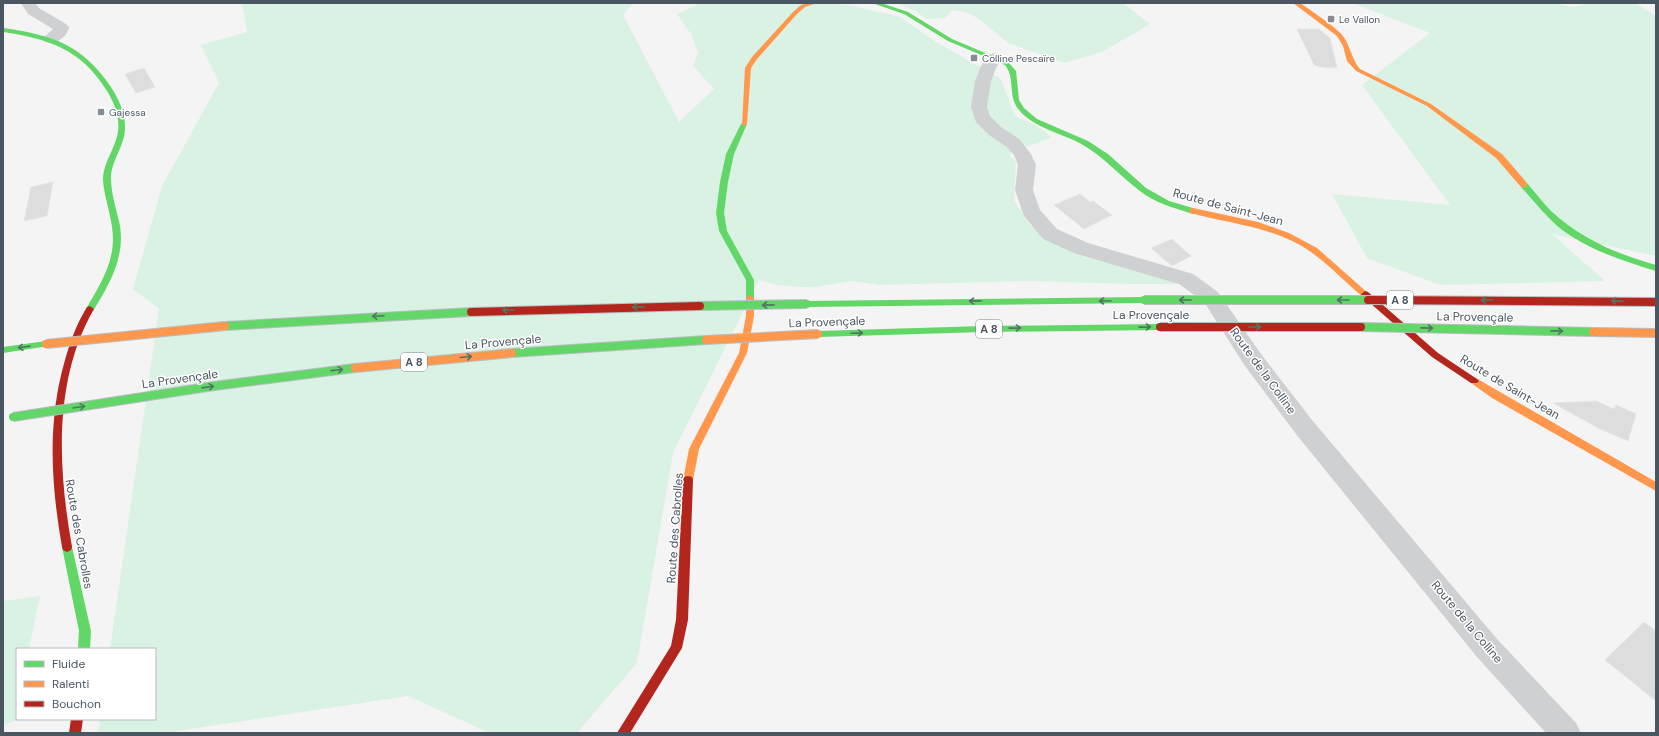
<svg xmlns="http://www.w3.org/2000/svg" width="1659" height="736" font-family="'DM Sans',sans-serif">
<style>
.green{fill:#d9f2e3}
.building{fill:#ddddde;stroke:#e5e6e7}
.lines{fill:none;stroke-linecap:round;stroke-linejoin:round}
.street{fill:#ced0d2;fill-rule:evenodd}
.fast{fill:#63d668;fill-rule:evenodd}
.slow{fill:#ff974d;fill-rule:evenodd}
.jam{fill:#b3261e;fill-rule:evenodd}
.fast-bridge-casing{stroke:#b9bec3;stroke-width:10;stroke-linecap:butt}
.slow-bridge-casing{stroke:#b9bec3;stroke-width:10;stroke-linecap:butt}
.jam-bridge-casing{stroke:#b9bec3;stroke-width:10;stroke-linecap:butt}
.fast-bridge{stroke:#63d668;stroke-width:8}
.slow-bridge{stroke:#ff974d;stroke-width:8}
.jam-bridge{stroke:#b3261e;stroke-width:8}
.oneway{stroke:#507663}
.poi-dot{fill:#868d94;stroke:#fff;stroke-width:1.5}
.labels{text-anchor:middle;stroke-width:3;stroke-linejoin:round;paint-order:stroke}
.far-poi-label{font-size:10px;fill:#4a5661;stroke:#fff;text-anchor:start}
.shield{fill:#fff;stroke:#808990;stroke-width:1}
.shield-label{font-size:11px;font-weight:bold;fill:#4a5661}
.street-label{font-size:12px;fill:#4a5661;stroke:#fff}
</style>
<rect width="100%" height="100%" fill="#f4f4f4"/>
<path class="green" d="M242,3H633L623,15L679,122L714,89L693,66L698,53L691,34L677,14L701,3H830L853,6L900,17L936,42L1001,79L1015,116L1034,124L1052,137L1009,154L1016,162L1014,200L1030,225L1051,239L1182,284H1133L1029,281L879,285L852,281L814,287H800L777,285L759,280L673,453L637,663L577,733H490L408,696L164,733H98L100,719H155V649H110L159,309L133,289L162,186L219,83L201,45L247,32Z
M897,3H1120L1124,4L1150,24L1102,52L1064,63L1008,43L979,19L966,12L952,10L946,18L927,19L913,10Z
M1352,3H1553L1572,7L1592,3H1635L1656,16V256L1552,234L1605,281L1440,285L1367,258L1332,194L1450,205L1362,85L1430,33Z
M40,596L29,649H17L16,720L3,726V601Z"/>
<path class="building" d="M1297,29H1319L1330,38L1337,68L1321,67L1314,65Z
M144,68L155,87L136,93L125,74Z
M53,182L47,216L24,221L31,187Z
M1080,194L1090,202L1093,201L1112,215L1084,229L1054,205Z
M1172,239L1191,256L1172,266L1151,248Z
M1596,401L1614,409L1616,405L1636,414L1628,441L1600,429L1553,403Z
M1644,622L1656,631V701L1605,660Z"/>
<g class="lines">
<path class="street" d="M21,3H35L39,8L66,24L69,27C67,38 55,45 45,42L42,39L53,29L28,14Z
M995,53L1001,55L1003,58L997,66L991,81L987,107L990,116L1001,127L1019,139L1031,154L1036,165L1033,190L1040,210L1057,229L1088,243L1193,274L1218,292L1261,354L1312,420L1497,639L1576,723L1581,733H1546L1477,657L1296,434L1245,366L1204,302L1179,284L1074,253L1043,239L1024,216L1015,190L1018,165L1014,155L1007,147L989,135L976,122L971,107L975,81L981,66L989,55Z"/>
<path class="fast" d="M872,3H881L908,12L952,39L1009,63L1016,71L1019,100L1024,108L1037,119L1088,141L1108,154L1146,188L1169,201L1196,209L1197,211L1196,213L1193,214C1174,208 1155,203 1140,191C1120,176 1105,158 1083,145C1063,133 1035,129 1019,110C1007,95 1016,79 1005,65L948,41L904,14Z
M3,28C52,35 82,44 111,87C118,98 125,112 125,126C126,145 111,160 111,178C111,195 117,210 120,226C125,258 109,285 93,311H87L86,309C101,283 117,259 112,227C110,211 104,196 103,180C103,162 116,148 118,131C120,117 114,102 107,91C81,49 49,39 3,32Z
M744,122L747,124L734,154L728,182L724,213L727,231L754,280V298L750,301L746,298V280L719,231L716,213L720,182L726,154L741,124Z
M1521,183H1527C1535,192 1542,202 1551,211C1581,239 1617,254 1656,265V271C1623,261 1589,250 1561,229C1546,217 1534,201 1521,187Z
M1144,297L1148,300L1144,303L807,307L803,304L807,301Z
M1160,324L1164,327L1160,330L984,332L818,337L814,334L818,331L984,326Z
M46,341L49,342L50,344L49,346L3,353V347Z
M67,542L71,544L72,547L91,631L90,649H78L79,631L62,547L63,544Z"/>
<path class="slow" d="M807,3H817L805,7L797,14L757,59L751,68L747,124L744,126L742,125L745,68L752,57L793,12L801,5Z
M1293,3H1300C1310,10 1336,27 1343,36C1351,47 1351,58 1360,69L1431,104L1502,154L1527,183V187H1521L1496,158L1427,106L1356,71L1347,61L1343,46L1337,36Z
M1193,208L1258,222L1289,233L1317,248L1369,294L1365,297L1362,296C1345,282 1329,265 1311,252C1275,227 1231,224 1190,213L1189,211L1190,209Z
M750,295L754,298V316L747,353L699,449L693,480L692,483L688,484L684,483L683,480L689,449L739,353L746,316V298Z
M1474,377L1656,482V491L1492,398L1471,383L1469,381L1471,379Z"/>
<path class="jam" d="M1365,291L1368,292L1438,353L1477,379L1479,381L1477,383H1471L1432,357L1362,296L1361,294Z
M90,306L94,309C53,380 58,469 72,547L71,550L67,552L63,550L62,547C51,484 47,422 65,360C70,342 77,323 87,307Z
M688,476L692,477L693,480L688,620L682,648L630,733H617L671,646L676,620L683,480L684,477Z
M71,719H83L81,733H69Z"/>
<defs>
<path id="fast-bridge" d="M1144,300H1368
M700,306L807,304
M225,326L471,312
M1361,327L1593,332
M512,353L706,340
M13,417L214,386L355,368"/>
<path id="slow-bridge" d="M1593,332L1656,333
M706,340L818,334
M46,344L225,326
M355,368L512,353"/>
<path id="jam-bridge" d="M1368,300L1656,302
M471,312L700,306
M1160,327H1361"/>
</defs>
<use href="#fast-bridge" class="fast-bridge-casing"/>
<use href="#slow-bridge" class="slow-bridge-casing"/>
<use href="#jam-bridge" class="jam-bridge-casing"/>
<use href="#fast-bridge" class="fast-bridge"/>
<use href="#slow-bridge" class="slow-bridge"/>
<use href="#jam-bridge" class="jam-bridge"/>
</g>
<defs><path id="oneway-shaft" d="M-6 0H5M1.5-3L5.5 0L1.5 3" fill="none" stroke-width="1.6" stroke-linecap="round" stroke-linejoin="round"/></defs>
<g class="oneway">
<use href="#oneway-shaft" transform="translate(1185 300) rotate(180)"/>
<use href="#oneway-shaft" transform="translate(1343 300) rotate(180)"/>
<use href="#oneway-shaft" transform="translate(1487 300) rotate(-180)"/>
<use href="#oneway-shaft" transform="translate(975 301) rotate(179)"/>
<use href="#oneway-shaft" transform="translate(1105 301) rotate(180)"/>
<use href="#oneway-shaft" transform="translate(1617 301) rotate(-179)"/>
<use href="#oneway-shaft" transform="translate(768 305) rotate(179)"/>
<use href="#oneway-shaft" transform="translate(638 307) rotate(179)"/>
<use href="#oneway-shaft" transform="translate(508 310) rotate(178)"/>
<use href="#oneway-shaft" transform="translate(378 316) rotate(177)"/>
<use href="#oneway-shaft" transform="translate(1145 327) rotate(-1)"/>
<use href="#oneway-shaft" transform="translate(1255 327)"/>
<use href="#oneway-shaft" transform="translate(1015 328) rotate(-1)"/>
<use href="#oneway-shaft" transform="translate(1427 328) rotate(1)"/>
<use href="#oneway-shaft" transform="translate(1557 331) rotate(1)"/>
<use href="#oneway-shaft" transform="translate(857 333) rotate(-2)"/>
<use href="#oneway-shaft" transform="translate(24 347) rotate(172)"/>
<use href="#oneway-shaft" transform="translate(466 357) rotate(-5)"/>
<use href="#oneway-shaft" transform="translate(337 370) rotate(-6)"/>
<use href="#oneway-shaft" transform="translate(208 387) rotate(-8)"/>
<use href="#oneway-shaft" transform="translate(79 407) rotate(-9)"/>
</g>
<g class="poi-dot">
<rect x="1327" y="15" width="8" height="8" rx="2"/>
<rect x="970" y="54" width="8" height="8" rx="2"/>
<rect x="97" y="108" width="8" height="8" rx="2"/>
</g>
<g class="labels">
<g class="far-poi-label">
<text x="1339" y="23">Le Vallon</text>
<text x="982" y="62">Colline Pescaïre</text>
<text x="109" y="116">Gajessa</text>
</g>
<g class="shield">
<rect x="1387" y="291" width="26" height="18" rx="3"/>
<rect x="976" y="320" width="26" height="18" rx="3"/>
<rect x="401" y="353" width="26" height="18" rx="3"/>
</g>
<g class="shield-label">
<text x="1400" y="304">A 8</text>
<text x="989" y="333">A 8</text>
<text x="414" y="366">A 8</text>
</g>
<g class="street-label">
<text transform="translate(1228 207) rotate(15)" y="4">Route de Saint-Jean</text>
<text x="1151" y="319">La Provençale</text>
<text transform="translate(1475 317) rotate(1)" y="4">La Provençale</text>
<text transform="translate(827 322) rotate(-2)" y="4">La Provençale</text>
<text transform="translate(503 342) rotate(-5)" y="4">La Provençale</text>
<text transform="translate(1263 371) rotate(54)" y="4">Route de la Colline</text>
<text transform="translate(180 379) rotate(-8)" y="4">La Provençale</text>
<text transform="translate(1510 387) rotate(31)" y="4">Route de Saint-Jean</text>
<text transform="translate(675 528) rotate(-86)" y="4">Route des Cabrolles</text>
<text transform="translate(79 534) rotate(80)" y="4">Route des Cabrolles</text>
<text transform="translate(1467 622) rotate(50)" y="4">Route de la Colline</text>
</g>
</g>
<rect width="1659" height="736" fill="none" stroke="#4a5661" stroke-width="8"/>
<rect x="16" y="648" width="140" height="72" fill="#ffffff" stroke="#b7bbc0"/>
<rect x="24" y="661" width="20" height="6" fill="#63d668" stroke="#b7bbc0"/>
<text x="52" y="668" font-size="12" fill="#4a5661">Fluide</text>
<rect x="24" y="681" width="20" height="6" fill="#ff974d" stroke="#b7bbc0"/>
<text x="52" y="688" font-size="12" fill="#4a5661">Ralenti</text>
<rect x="24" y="701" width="20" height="6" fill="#b3261e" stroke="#b7bbc0"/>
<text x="52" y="708" font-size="12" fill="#4a5661">Bouchon</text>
</svg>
